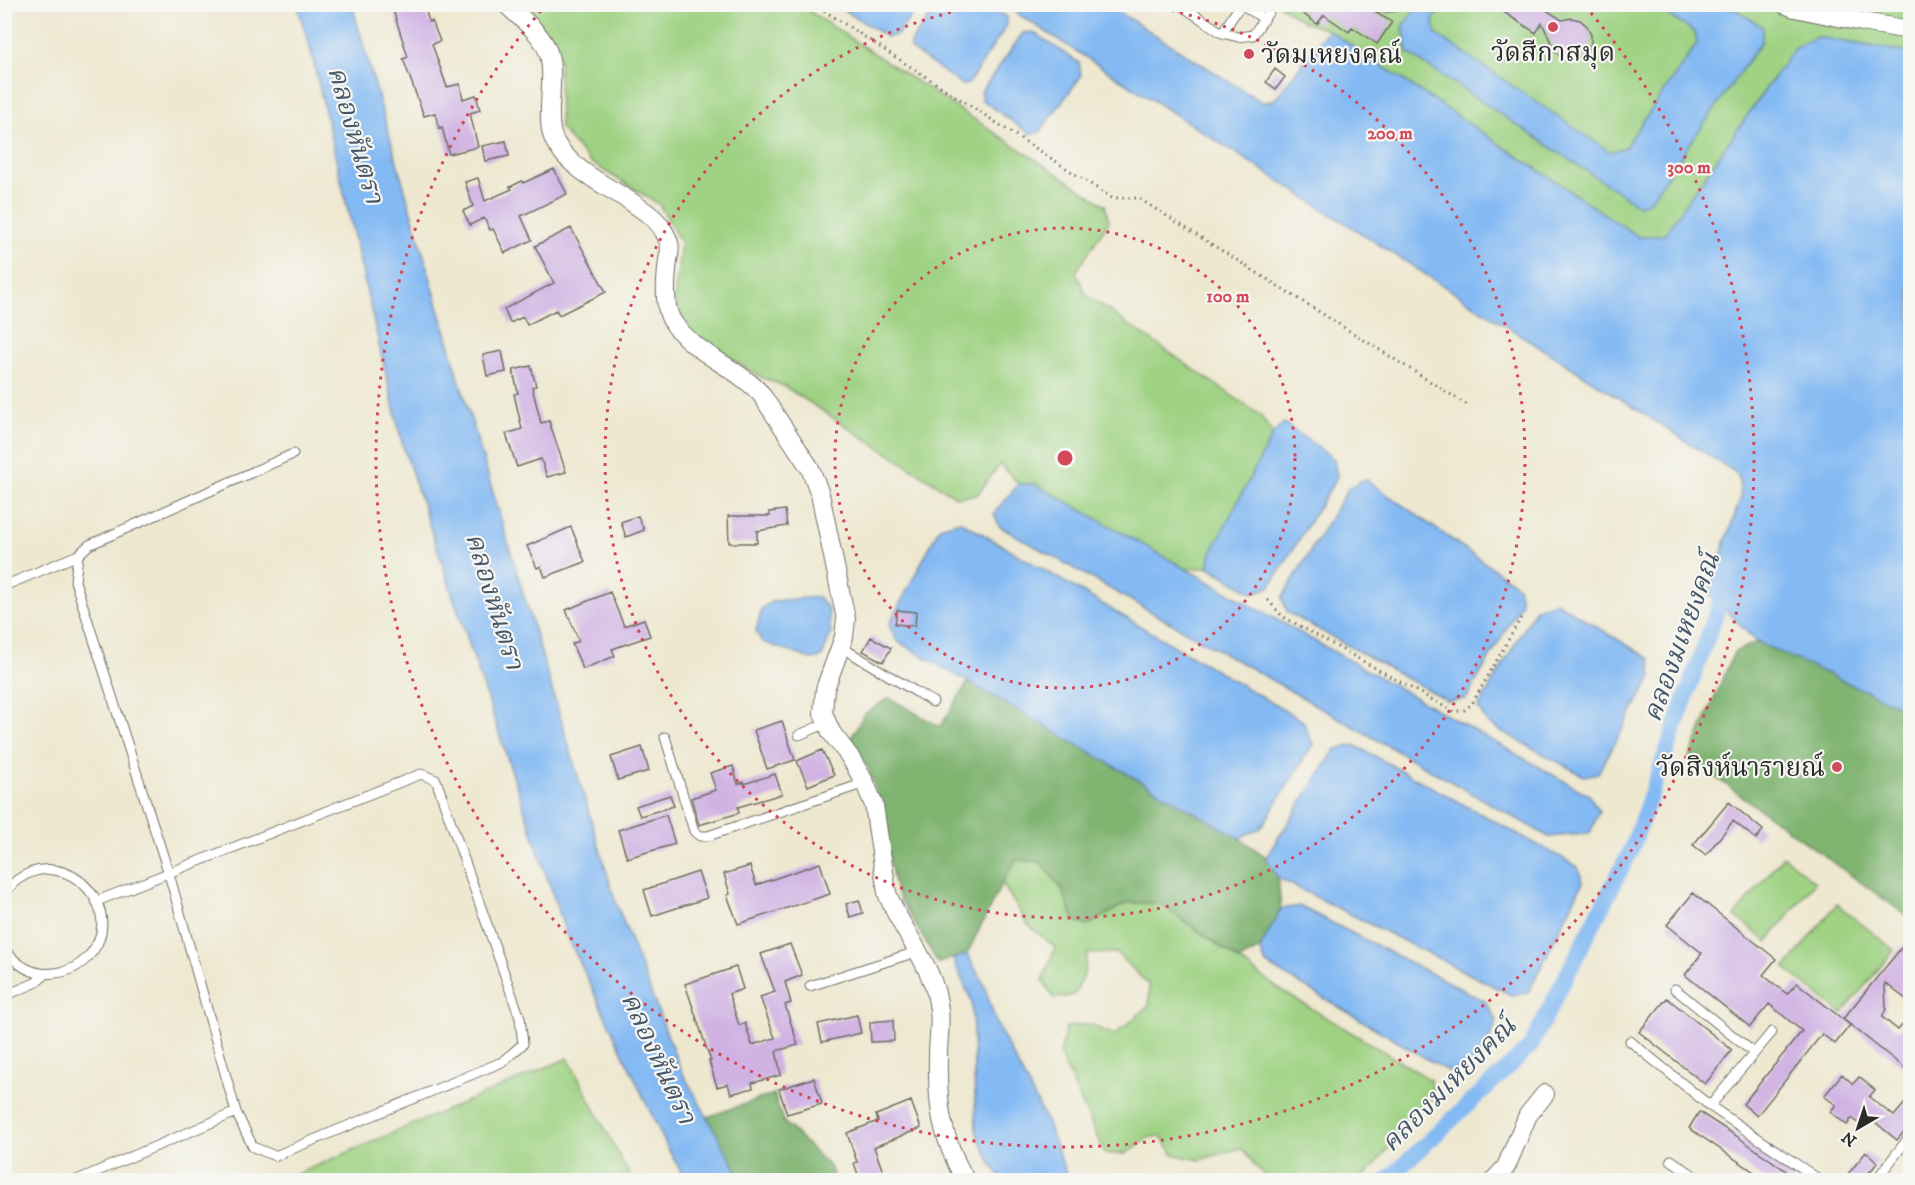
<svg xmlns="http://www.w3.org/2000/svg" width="1915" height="1185" font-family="'IM FELL DW Pica','Noto Serif Thai',serif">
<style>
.green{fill:#9fd283;stroke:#657e57;stroke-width:1.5}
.forest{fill:#7fb471;stroke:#55704e;stroke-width:1.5}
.water{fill:#84baf3;stroke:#58728f;stroke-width:1.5}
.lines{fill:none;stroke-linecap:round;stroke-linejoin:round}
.canal{stroke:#84baf3;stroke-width:16}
.building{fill:#d0b3e3}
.lane-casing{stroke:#6f6d65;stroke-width:11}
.street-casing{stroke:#6f6d65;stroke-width:20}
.path{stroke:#6f6d65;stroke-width:3;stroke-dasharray:1.5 4.5;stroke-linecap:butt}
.lane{stroke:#fff;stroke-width:9}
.street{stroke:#fff;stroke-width:18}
.ring{fill:none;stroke:#d1495b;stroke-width:3;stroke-dasharray:3 6}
.poi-dot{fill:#d1495b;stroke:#f6f6f2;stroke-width:2}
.labels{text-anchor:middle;stroke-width:4.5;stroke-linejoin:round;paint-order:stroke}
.poi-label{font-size:26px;fill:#2b2b2b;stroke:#f6f6f2}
.water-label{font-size:27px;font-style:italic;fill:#465667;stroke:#f6f6f2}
.centre{fill:#d1495b;stroke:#f6f6f2;stroke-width:3}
.ring-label{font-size:18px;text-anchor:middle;font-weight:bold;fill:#d1495b;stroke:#f6f6f2;stroke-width:4.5;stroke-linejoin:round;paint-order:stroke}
</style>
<rect width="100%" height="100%" fill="#f6f6f2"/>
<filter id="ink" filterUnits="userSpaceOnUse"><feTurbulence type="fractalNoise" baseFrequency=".0167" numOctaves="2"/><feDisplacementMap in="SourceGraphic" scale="12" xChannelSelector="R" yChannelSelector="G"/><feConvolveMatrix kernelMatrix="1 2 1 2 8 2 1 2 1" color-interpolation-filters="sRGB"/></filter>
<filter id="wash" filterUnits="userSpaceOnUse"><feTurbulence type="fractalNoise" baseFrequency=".008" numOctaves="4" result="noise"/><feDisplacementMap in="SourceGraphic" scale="24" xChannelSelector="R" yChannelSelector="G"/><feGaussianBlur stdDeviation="1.35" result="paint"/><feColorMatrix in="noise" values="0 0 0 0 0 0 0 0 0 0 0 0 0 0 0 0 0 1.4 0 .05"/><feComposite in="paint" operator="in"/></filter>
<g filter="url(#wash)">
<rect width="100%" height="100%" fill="#eee8d0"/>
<path class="green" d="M517,5H800L1105,205L1109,221L1076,272L1086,295L1260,415L1273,434L1210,555L1209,567L1185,569L1035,484H1019L1000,464L977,495L956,497L784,386L761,377L700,340L681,321L674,300L681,243L659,204L590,162L560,128L559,58L554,42Z
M1279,5H1910V53L1817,37L1795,47L1664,235L1639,237L1328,30L1304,22Z
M1783,856L1815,882L1767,942L1735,916Z
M1016,860L1041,862L1062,889L1074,920L1087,926L1126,903H1159L1282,991L1431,1080L1433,1096L1362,1180H1263L1265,1177L1241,1148L1199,1160L1173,1154L1161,1136L1150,1137L1125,1154H1105L1060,1055L1066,1027L1089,1024L1114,1035L1149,1006V985L1117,953L1087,954L1084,976L1074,995L1054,999L1043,980L1055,947L1028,925L1002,883Z
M1837,904L1894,950L1842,1014L1785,968Z
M568,1058L632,1180H283Z"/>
<path class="forest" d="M1757,642L1897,705L1910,713V918L1689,758L1734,652Z
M968,682L1239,838L1266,857L1278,878L1281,909L1260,949L1239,960L1159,903H1126L1087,926L1074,920L1062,889L1041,862L1016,860L1002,883L967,954L938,963L896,892L890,862L882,808L869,771L851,738L864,714L889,698L940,727Z
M774,1094L783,1121L830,1167L835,1180H742L707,1117Z"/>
<path class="water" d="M939,4L986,5L1007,17V25L968,84L962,85L911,49L910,43Z
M297,5H352L462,389L615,900L680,1068L742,1180H686L668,1149L565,931L402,443L311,51Z
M836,5H919L897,35L887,37Z
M1004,5H1108L1263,103L1275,99L1328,30L1639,237L1664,235L1795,47L1817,37L1910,53V682L1897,705L1757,642L1708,592L1741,497L1738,474Z
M1418,5H1443L1433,20L1436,34L1610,152L1625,147L1697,44L1695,32L1651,5H1728L1762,26V41L1649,202L1638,205L1408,53L1403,27Z
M1033,32L1079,63L1081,76L1040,132L1030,134L982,100L981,92L1023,33Z
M1284,423L1334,459L1337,477L1270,587L1253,593L1209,567L1210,555L1273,434Z
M1365,479L1518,586L1521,603L1466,699L1448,701L1287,612L1282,598L1349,487Z
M1019,484H1035L1589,795L1599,811L1590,833L1549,837L999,526L994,513Z
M960,521L1303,721L1313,744L1261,828L1239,838L897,641L889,625L940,527Z
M818,597L828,608L831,633L822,657L811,659L762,642L756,631L762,608L773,601Z
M1556,602L1650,659L1652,676L1598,773L1584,776L1488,724L1478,708L1536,608Z
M1354,745L1577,866L1583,882L1528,993L1511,995L1278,878L1266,857L1336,749Z
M1299,906L1485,1001L1497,1021L1480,1063L1449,1072L1266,964L1260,949L1281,909Z
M967,954L984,984L996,1023L1046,1120L1066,1173L1071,1180H1003L991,1164L976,1131L972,1002L953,959Z"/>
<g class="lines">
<path class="canal" d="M1387,1180L1530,1047L1631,850L1727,583"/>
</g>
<g id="blocks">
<path class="building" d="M410,4H424L429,22L432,21L440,41L432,44L447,87L460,84L463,99L476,95L480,110L470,113L478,147L449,154L442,127L439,128L435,113L424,116L403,59L408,57L393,10Z
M1307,4H1368L1376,13L1392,22L1377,44L1352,27L1349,32L1324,15L1317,24L1301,12Z
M1491,4H1537L1562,20L1571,18L1580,20L1587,26L1591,35V44L1586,52L1579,57L1570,59L1561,57L1555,51L1542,23L1536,33Z
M1275,69L1285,77L1276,89L1266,82Z
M506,141L509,156L485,161L482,146Z
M554,169L567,194L521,216L532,240L505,253L493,229L490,230L484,218L470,225L463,211L473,206L465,182L478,178L485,201L512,189L510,187L522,181L523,183Z
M571,228L606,292L559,315L556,310L527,325L523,317L510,323L504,309L554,283L535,246Z
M502,351L506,372L487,376L483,355Z
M531,366L536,386L532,387L541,423L549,421L566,472L547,477L541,459L517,467L506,434L522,429L514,394L518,393L513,370Z
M785,510L787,526L757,531V543H729L728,516H770L769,512Z
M638,516L644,530L626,537L621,522Z
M571,527L585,562L545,577L541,566L537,568L527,546Z
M610,592L624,626L644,619L650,636L612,649L615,656L583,669L572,644L579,641L566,610Z
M897,610L916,612L915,626L895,624Z
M871,637L891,648L883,662L863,651Z
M782,721L795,760L767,769L754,730Z
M642,747L649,771L618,780L611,757Z
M822,750L834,775L808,786L797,761Z
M733,766L738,784L744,782V784L775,774L782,794L738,807L739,813L699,825L691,798L716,790L710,773Z
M670,795L674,806L640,816L636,806Z
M1729,802L1763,830L1756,839L1733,821L1706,855L1693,845Z
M666,815L675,844L627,858L618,830Z
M820,863L830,894L738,924L727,895L730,894L724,874L750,866L756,885Z
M698,872L707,898L652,916L644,890Z
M1693,893L1776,959L1763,975L1787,994L1797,983L1850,1025L1835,1044L1822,1034L1757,1116L1743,1104L1802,1031L1769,1004L1750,1027L1685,975L1702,953L1667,925Z
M859,900L863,913L850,917L846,904Z
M1911,936V1003L1885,983L1886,1009L1882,1017L1898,1030L1911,1015V1073L1843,1019Z
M790,944L802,975L785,982L791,1003L785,1005L798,1045L776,1051L781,1075L752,1083L753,1088L731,1094L728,1084L717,1087L709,1061H711L685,984L736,967L743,989L729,994L739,1025L745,1023L752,1045L775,1038L760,997L775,992L761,954Z
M1667,998L1732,1050L1705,1084L1639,1032Z
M857,1015L861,1033L822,1042L818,1024Z
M893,1020L894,1041L871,1042L870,1022Z
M1842,1074L1853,1084L1859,1077L1875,1090L1869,1097L1894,1116L1911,1096V1124L1897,1140L1871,1119L1864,1128L1852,1118L1847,1125L1830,1112L1836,1105L1824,1096Z
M814,1078L822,1104L787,1114L779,1089Z
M911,1101L921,1128L874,1147L886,1180H860L854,1163L857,1162L847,1133L878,1121L876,1115Z
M1699,1112L1735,1135L1799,1180H1766L1689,1128Z
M1866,1152L1878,1162L1863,1180H1855L1848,1174Z"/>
</g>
</g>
<g filter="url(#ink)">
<use href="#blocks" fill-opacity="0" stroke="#6f6d65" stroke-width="1.5"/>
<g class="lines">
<defs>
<path id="lane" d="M1179,4L1222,33L1238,37L1253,35L1274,4
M1241,4L1264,19
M1375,4L1380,8L1394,7L1396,4
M1222,33L1241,4
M4,586L78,555
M841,647L933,702
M799,735L827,723
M665,737L694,831L700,836H708L865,783
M4,894C8,889 12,884 17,880C68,843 131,913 87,958C78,967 68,972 55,973C33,976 18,966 4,949
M97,901L421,774L436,780L520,1018L523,1044L502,1062L275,1156L253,1147L236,1112L169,874L75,581L78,555L89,545L293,454
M810,986L919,951
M1675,989L1754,1053
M4,996L35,983L46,974
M1772,1032L1710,1106L1820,1180
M1630,1041L1710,1106
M1671,1160L1700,1180
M77,1180L236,1112
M1876,1180L1910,1136"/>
<path id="street" d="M506,4C520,18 542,33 548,52C557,77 543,120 555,142C571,170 607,186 633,203C641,209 652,215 658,223C662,228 667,236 669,243C671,248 669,255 668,260C666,277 663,304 671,319C691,353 735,365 761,394L810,468L820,494L846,619L844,637L825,689L823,713L831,732L850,757L865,783L874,805L887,893C902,933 935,966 939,1010C941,1025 938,1041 938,1056C937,1107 941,1135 965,1180
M1784,4L1795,8L1862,22L1910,30
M1494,1180L1506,1167L1528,1115L1545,1094"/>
</defs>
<use href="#lane" class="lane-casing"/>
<use href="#street" class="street-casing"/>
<path class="path" d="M814,4L1112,198H1138L1469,406
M1268,600L1282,616L1454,712L1464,710L1472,704L1523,614"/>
<use href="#lane" class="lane"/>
<use href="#street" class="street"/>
</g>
</g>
<g class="ring">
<circle cx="1065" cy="458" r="230"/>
<path d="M1145 5A460 460 0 1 1 985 5"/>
<path d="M1585 6A689 689 0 1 1 545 6"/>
</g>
<g class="poi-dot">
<circle cx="1553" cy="27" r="6"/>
<circle cx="1249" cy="54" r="6"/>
<circle cx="1837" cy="767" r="6"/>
</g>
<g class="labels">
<g class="poi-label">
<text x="1553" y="61">วัดสีกาสมุด</text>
<text x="1261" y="63" text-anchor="start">วัดมเหยงคณ์</text>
<text x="1825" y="776" text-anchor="end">วัดสิงห์นารายณ์</text>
</g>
<g class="water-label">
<text transform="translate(356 135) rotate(74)" y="9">คลองหันตรา</text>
<text transform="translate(495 601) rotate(73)" y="9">คลองหันตรา</text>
<text transform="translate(1681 637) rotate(-70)" y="9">คลองมเหยงคณ์</text>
<text transform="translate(659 1058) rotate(65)" y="9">คลองหันตรา</text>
<text transform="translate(1448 1084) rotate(-45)" y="9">คลองมเหยงคณ์</text>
</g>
</g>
<circle cx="1065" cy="458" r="9" class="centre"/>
<g class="ring-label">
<text x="1390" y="139">200 m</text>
<text x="1689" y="173">300 m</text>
<text x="1228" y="302">100 m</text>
</g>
<rect width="1915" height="1185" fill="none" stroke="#f6f6f2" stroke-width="24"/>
<g transform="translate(1858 1128) rotate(219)" stroke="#f6f6f2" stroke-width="4.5" paint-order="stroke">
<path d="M0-4.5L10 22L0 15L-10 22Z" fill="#2b2b2b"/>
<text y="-9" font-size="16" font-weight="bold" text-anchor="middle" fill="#2b2b2b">N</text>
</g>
</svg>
